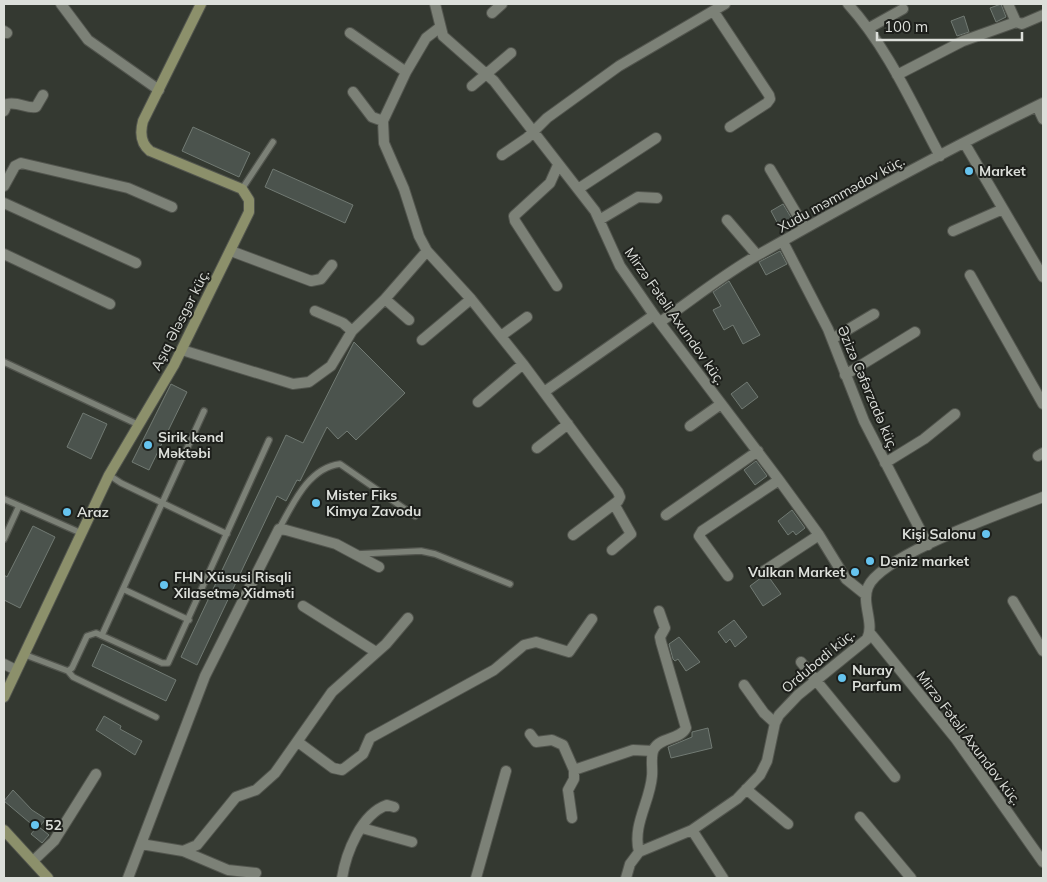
<svg xmlns="http://www.w3.org/2000/svg" width="1047" height="882" font-family="Mulish,sans-serif">
<style>
.building{fill:#4b534d;stroke:#717a73}
.lines{fill:none;stroke-linecap:round;stroke-linejoin:round}
.lane-casing{stroke:#52554e;stroke-width:8}
.street-casing{stroke:#52554e;stroke-width:12}
.secondary-casing{stroke:#52554e;stroke-width:12}
.lane{stroke:#7c8177;stroke-width:5.5}
.street{stroke:#7c8177;stroke-width:10}
.secondary{stroke:#8c906b;stroke-width:10}
.poi-dot{fill:#66c4ef;stroke:#1d1f1b;stroke-width:2}
.labels{text-anchor:middle;stroke-width:4;stroke-linejoin:round;paint-order:stroke}
.poi-label{font-size:14px;font-weight:bold;fill:#dcdfda;stroke:#1d1f1b;text-anchor:start}
.street-label{font-size:14px;fill:#dcdfda;stroke:#1d1f1b}
</style>
<rect width="100%" height="100%" fill="#343931"/>
<path class="building" d="M1001,4L1006,17L996,22L990,8Z
M964,16L969,32L957,36L951,21Z
M193,127L250,153L239,177L182,151Z
M273,169L353,205L345,223L265,187Z
M783,204L792,219L779,226L771,211Z
M780,251L787,264L766,275L759,262Z
M729,281L760,335L743,344L733,325L724,330L713,310L721,306L713,292Z
M354,342L405,393L356,440L347,431L338,439L327,427L300,481L297,480L286,501L277,496L197,665L181,657L286,435L303,443Z
M747,382L758,397L742,409L731,394Z
M171,384L187,392L149,470L132,462Z
M83,413L107,424L91,459L67,447Z
M756,461L767,476L755,485L744,470Z
M792,510L805,528L796,535L793,531L788,535L778,521Z
M33,526L55,537L20,608L4,600V575L7,577Z
M768,576L781,594L763,606L750,586L762,577Z
M734,620L747,637L735,647L730,639L726,643L718,632Z
M679,637L700,662L686,671L678,659L675,661L673,659L669,644Z
M102,644L176,680L166,701L92,666Z
M104,716L121,726L120,729L142,741L135,755L96,730Z
M708,728L712,748L671,758L668,747L692,737V732Z
M13,790L32,810L46,819L39,827L49,835L42,843L31,834L36,828L4,801Z"/>
<g class="lines">
<defs>
<path id="lane" d="M242,189L273,142
M4,362L137,424
M109,475L121,483L227,534
M4,499L81,533
M279,529C293,504 308,468 340,464L415,516
M4,539L19,506
M357,554L421,551L435,554L510,584
M123,589L189,620
M102,635L204,411
M23,654L68,671L72,668L87,636L96,633L162,663H168L269,440
M68,671L73,677L156,717"/>
<path id="street" d="M61,4L88,40L159,90
M435,4L443,36L494,81L595,211L620,266L654,315L779,480L819,535L846,579L866,595
M848,4C888,48 912,104 940,156
M714,12L769,95L770,99L767,103L730,127
M492,13L502,4
M1016,22L1022,24L1043,15
M439,28L426,38L406,72L383,121L384,143L404,189L419,236L427,251L471,299L523,364L618,492L620,497L618,501L573,535
M869,28L903,9
M4,31L7,33
M350,33L406,72
M897,75L963,41L1016,22L1008,4
M472,86L511,53
M353,92L372,117L383,121
M1037,106L1043,119
M4,111L7,104C18,101 27,109 36,107L43,95
M965,144L1043,277
M502,155L527,138L547,118L619,66L725,4
M770,169L805,228
M4,186L15,166L21,163L128,188L172,207
M578,189L656,138
M4,203L136,263
M601,219L638,197L657,198
M727,220L757,255
M953,231L1003,209
M783,242L828,329L864,421L928,545
M231,251L311,281L321,279L332,265
M4,254L110,304
M970,275L1043,404
M557,286L515,221L514,216L550,183L558,165
M385,299L409,320
M315,311L343,323L352,331
M660,322C692,300 724,274 758,255C851,202 946,150 1043,103
M501,336L527,317
M832,339L874,314
M422,340L471,299
M182,350L293,384L309,382L331,366L352,331L385,299L427,251
M845,375L915,332
M544,392L654,315
M478,402L523,364
M690,426L721,404
M537,448L568,424
M1038,456L1043,453
M885,463L924,439L955,414
M666,515L758,451
M612,550L631,534L614,504
M764,571L819,535
M728,576L699,536L702,531L779,480
M1013,601L1043,651
M303,606L376,652
M870,633L956,739L1043,862
M801,662L895,777
M4,664L16,670
M744,685L764,713L775,723
M530,734L536,742L552,740L563,745L574,770V779L568,790L572,818
M298,742L333,768L342,770L363,754L370,738L494,670L524,645L536,642L569,652L592,619
M574,770L633,750L653,751
M746,789L788,824
M860,817L911,878
M362,828L412,842
M692,830L723,878
M141,844L183,851L197,845L236,797L256,790L275,773L332,692L386,644L408,618
M183,851L228,870L256,873
M639,852C632,825 650,802 652,776C653,768 650,756 654,749C660,737 680,740 686,728L661,642L660,637L665,628L659,611
M33,861L54,841L96,774
M128,878L205,676L279,529L286,530L336,544L379,567
M342,878C346,853 361,814 387,805L394,807
M476,878L506,771
M626,878L630,864L639,852L692,830L737,799L760,775L767,761L775,723L779,715L798,695L867,639C875,623 861,604 868,587C881,555 1008,511 1043,497"/>
<path id="secondary" d="M4,697L109,475L174,365L249,212V200L242,189L150,151C140,143 140,132 143,121L201,4
M4,830L48,878"/>
</defs>
<use href="#lane" class="lane-casing"/>
<use href="#street" class="street-casing"/>
<use href="#secondary" class="secondary-casing"/>
<use href="#lane" class="lane"/>
<use href="#street" class="street"/>
<use href="#secondary" class="secondary"/>
</g>
<g class="poi-dot">
<circle cx="969" cy="171" r="5"/>
<circle cx="148" cy="445" r="5"/>
<circle cx="316" cy="503" r="5"/>
<circle cx="67" cy="512" r="5"/>
<circle cx="986" cy="534" r="5"/>
<circle cx="870" cy="561" r="5"/>
<circle cx="855" cy="572" r="5"/>
<circle cx="164" cy="585" r="5"/>
<circle cx="842" cy="678" r="5"/>
<circle cx="35" cy="825" r="5"/>
</g>
<g class="labels">
<g class="poi-label">
<text x="979" y="176">Market</text>
<text x="158" y="442">Sirik kənd<tspan x="158" dy="16">Məktəbi</tspan></text>
<text x="326" y="500">Mister Fiks<tspan x="326" dy="16">Kimya Zavodu</tspan></text>
<text x="77" y="517">Araz</text>
<text x="976" y="539" text-anchor="end">Kişi Salonu</text>
<text x="880" y="566">Dəniz market</text>
<text x="845" y="577" text-anchor="end">Vulkan Market</text>
<text x="174" y="582">FHN Xüsusi Risqli<tspan x="174" dy="16">Xilasetmə Xidməti</tspan></text>
<text x="852" y="675">Nuray<tspan x="852" dy="16">Parfum</tspan></text>
<text x="45" y="830">52</text>
</g>
<g class="street-label">
<text transform="translate(841 194) rotate(-29)" y="5">Xudu məmmədov küç.</text>
<text transform="translate(675 316) rotate(55)" y="5">Mirzə Fətəli Axundov küç.</text>
<text transform="translate(180 320) rotate(-63)" y="5">Aşıq Ələsgər küç.</text>
<text transform="translate(868 388) rotate(67)" y="5">Əzizə Cəfərzadə küç.</text>
<text transform="translate(818 661) rotate(-40)" y="5">Ordubadi küç.</text>
<text transform="translate(969 738) rotate(53)" y="5">Mirzə Fətəli Axundov küç.</text>
</g>
</g>
<rect width="1047" height="882" fill="none" stroke="#dcdfda" stroke-width="10"/>
<path d="M877 32v8h145v-8" fill="none" stroke="#dcdfda" stroke-width="2.5"/>
<text x="884" y="32" font-size="15" fill="#dcdfda" stroke="#1d1f1b" stroke-width="4" paint-order="stroke">100 m</text>
</svg>
